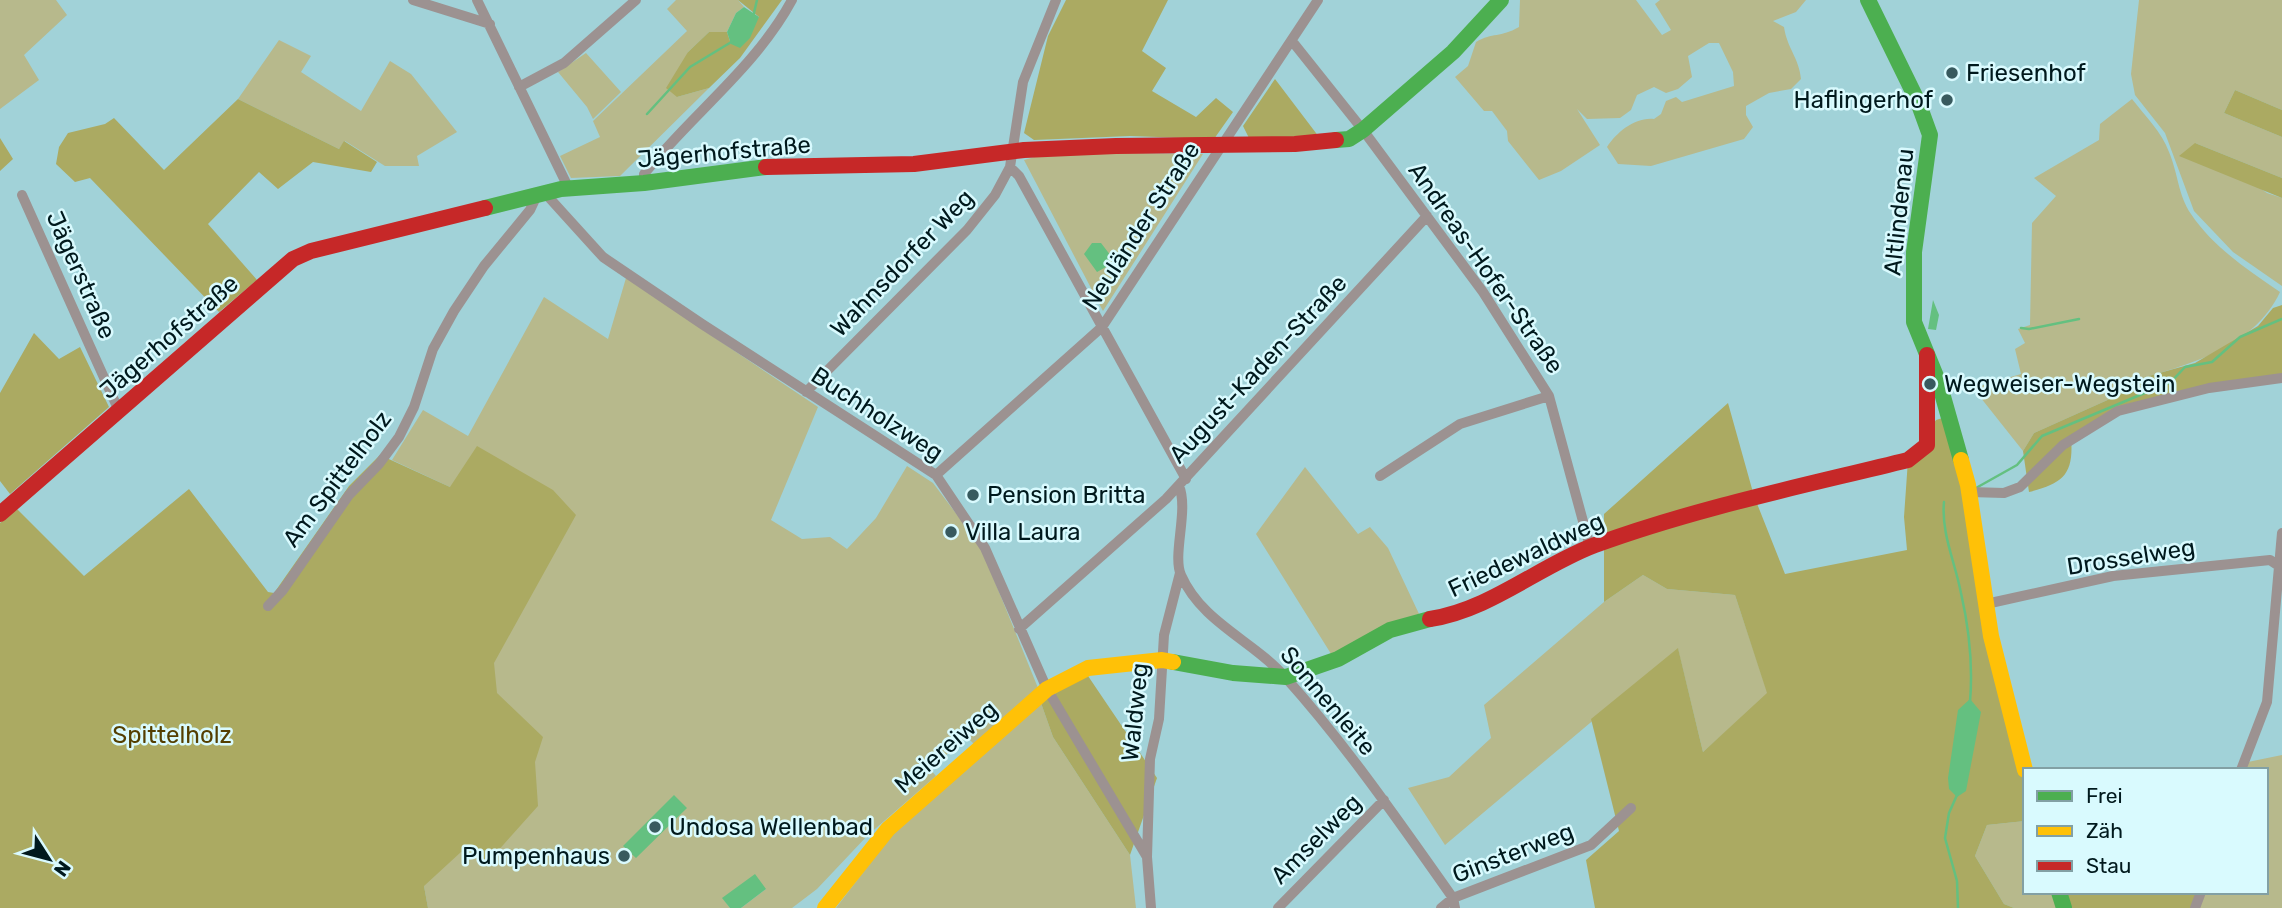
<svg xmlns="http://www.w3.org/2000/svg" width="2282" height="908" font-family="Rubik,sans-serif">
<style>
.green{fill:#b7b98c}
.forest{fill:#abaa62}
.water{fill:#64c080}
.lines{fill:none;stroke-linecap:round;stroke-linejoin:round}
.stream{stroke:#64c080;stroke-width:2.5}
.street{stroke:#9c9291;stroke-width:10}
.fast{stroke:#4caf50;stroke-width:16}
.slow{stroke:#ffc107;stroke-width:16}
.jam{stroke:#c62828;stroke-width:16}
.poi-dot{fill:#385a5e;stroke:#d9fafe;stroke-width:2.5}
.labels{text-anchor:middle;stroke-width:5;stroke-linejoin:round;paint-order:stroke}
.poi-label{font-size:24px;fill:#00191d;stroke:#d9fafe;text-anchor:start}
.street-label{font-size:24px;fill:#00191d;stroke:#d9fafe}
.park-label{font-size:24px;fill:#543e00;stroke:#d9fafe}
</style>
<rect width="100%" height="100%" fill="#a1d2d8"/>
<path class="green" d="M0,0H56L67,15L24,55L39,80L0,109Z
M676,0H738L744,7L736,13L727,32H709L688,52L677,97L709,88L620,176L571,178L560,156L600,137L593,121L687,31L667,9Z
M1520,0H1636L1662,35L1671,30L1655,4L1660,0H1806L1796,12L1773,21L1784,27C1787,48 1799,58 1801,79L1791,89L1769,93L1746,106V115L1753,127L1744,139L1651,166L1618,164L1607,147C1617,132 1635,117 1654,119L1661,114L1666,101L1676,97L1682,102L1734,86L1733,72L1719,43H1709L1688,56L1692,77L1678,89L1666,93L1654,87L1637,95L1631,110L1620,118L1587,119L1577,109L1600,145L1561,171L1539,180L1508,141L1507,131L1492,111H1484L1455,77L1468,66L1476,42C1493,32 1500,38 1519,27Z
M2139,0H2282V110L2235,90L2224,113L2282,137V178L2195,143L2267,193L2282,198V286L2233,252L2194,211L2165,133L2135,95L2131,74Z
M279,40L311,56L301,72L361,111L390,61L411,74L457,132L417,156L419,166H385L345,141L339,149L238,99Z
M586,53L621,92L593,119L587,107L558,72Z
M2132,99C2145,116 2162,132 2169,152C2178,173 2178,195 2191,214C2213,247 2248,270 2280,292C2254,348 2186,366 2131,381L2132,389L2034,433L2023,451L1973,388L2021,374L2015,349L2025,343L2018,329L2030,325L2032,223L2056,196L2034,178L2099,140L2100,124Z
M1123,153L1203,154L1103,311L1024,160L1042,155Z
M626,278L818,407L771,520L802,539L830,537L847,549L876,518L907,466L933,483L980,545L1038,688L974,744L967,737L930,769L936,776L868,835L817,889L792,908H741L766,889L723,898L730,908H428L424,886L450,487L392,460L423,410L468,436L544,297L608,339Z
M1305,467L1358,534L1370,527L1388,548L1420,616L1333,657L1256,534Z
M1643,575L1667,589L1735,595L1768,694L1703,752L1678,649L1445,845L1408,788L1449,777L1491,738L1484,705L1604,602Z
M1041,703L1053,737L1130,855L1136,908H836L893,833Z
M2282,755V908H2195L2201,892H2266V770H2241L2243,763Z
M2025,821V892H2056L2061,908H2014L2004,904L1975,856L1987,825Z"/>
<path class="forest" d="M738,0H782L740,58L709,88L677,97L666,88L688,52L709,32H727L731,44L759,17Z
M1066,0H1168L1142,51L1166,68L1152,91L1196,117L1216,98L1233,112L1214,139L1130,136L1034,140L1024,133L1048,36Z
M1275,79L1319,137L1250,140L1243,126Z
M2235,90L2282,110V137L2224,113Z
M238,99L339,149L344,141L377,162L371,172L313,162L278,189L259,172L208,224L257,280L219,312L90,178L75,182L56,164L59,147L68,133L105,124L114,118L164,170Z
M0,138L13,159L0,171Z
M2195,143L2282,178V198L2179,156Z
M2282,305V377L2117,410L2071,437C2074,474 2064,483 2029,492L2023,451L2034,433L2132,389L2131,381L2195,363L2258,326L2273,308Z
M34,333L59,359L80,347L109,407L10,494L0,481V393Z
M1728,403L1754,496L1785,574L1907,550L1904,517L1908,460L1936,420L1946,417L1964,486L2015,747L2025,780V821L1987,825L1975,856L2004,904L2014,908H1595L1586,860L1619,831L1591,719L1678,648L1703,752L1767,693L1735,595L1667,589L1643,575L1604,602V514Z
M477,446L553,490L576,515L494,663L497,693L543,737L535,762L538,806L488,862L461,852L424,886L428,908H0V523L16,508L84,576L189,489L268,592L274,593L349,486L380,455L450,487Z
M1086,673L1157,778L1130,855L1053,737L1041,703Z
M2062,892H2201L2195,908H2067Z"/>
<path class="water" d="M744,7L759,17L750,38L740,48L731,44L727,32L736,13Z
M1092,243H1101L1111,256L1106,267L1097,272L1084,254Z
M1933,300L1939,315L1936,330L1928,329Z
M1970,699L1981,712L1966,791L1957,797L1949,789L1948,778L1958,710Z
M674,795L687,808L636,858L623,846Z
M755,874L766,889L741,908H730L722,898Z"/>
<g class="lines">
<path class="stream" d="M753,17L757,0
M647,114L690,67L733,41
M2021,328L2029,329L2079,319
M1976,488L2017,465L2042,436L2171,382L2185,367L2212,362L2240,337L2282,319
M1944,502C1941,533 1955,562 1961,593C1969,628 1973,666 1970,702
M1957,795L1949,813L1945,838L1957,881L1958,908"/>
<path class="street" d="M413,0L490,24
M477,0L569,189
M1292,41L1363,130L1483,292L1549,396L1590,547
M519,87L564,63L636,0
M1010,167L1019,176L1186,479
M644,183V174C691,115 756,67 792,0
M544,192L603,257L702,324L936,475L985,548L1047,689L1147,857L1151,908
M22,195L119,411
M806,392L967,230L995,195L1010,167L1023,82L1056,0
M936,475L1102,327L1318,0
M1380,476L1460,424L1549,396
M1179,486C1189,510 1172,555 1181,575C1202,623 1254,641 1286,678C1347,746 1400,823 1453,898L1455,908
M1970,492L2004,493L2020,487L2063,445L2118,411L2209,388L2282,378
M1986,604L2113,576L2270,560L2282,568
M268,606L283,590L349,495L379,464L399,437L414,407L433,349L454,311L484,266L530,210L538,193
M1019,629L1166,499L1427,216
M2241,770L2267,702L2282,533
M1147,857L1150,759L1159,719L1164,635L1180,573
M1278,908L1384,800
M1441,908L1453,898L1591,845L1631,808
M2195,908L2201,892"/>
<path class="fast" d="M1868,0L1918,102L1930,135L1914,252V322L1940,386L1961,460
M1336,140L1349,139L1363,130L1453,52L1501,0
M485,208L561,189L644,183L766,167
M1173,662L1233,673L1286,677L1338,659L1390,630L1430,619
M2059,892L2064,908"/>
<path class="slow" d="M1961,460L1968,485L1991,636L2025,770
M825,908L888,829L1047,689L1088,668L1162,660L1173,662"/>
<path class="jam" d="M766,167L914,164L1024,150L1116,146L1295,144L1336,140
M0,514L293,259L311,251L485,208
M1430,619C1490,610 1539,566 1595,545C1696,508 1803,486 1908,460L1927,445V355"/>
</g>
<g class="poi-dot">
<circle cx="1952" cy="73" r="7"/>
<circle cx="1947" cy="100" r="7"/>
<circle cx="1930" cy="384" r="7"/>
<circle cx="973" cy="495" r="7"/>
<circle cx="951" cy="532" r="7"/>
<circle cx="655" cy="827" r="7"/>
<circle cx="624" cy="856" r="7"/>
</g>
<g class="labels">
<g class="poi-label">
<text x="1966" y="81">Friesenhof</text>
<text x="1933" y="108" text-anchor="end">Haflingerhof</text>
<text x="1944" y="392">Wegweiser-Wegstein</text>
<text x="987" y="503">Pension Britta</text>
<text x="965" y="540">Villa Laura</text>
<text x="669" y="835">Undosa Wellenbad</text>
<text x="610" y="864" text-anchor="end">Pumpenhaus</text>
</g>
<g class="street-label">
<text transform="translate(724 152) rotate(-5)" y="8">Jägerhofstraße</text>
<text transform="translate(1899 212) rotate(-84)" y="8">Altlindenau</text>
<text transform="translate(1141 226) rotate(-57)" y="8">Neuländer Straße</text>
<text transform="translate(902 263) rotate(-46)" y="8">Wahnsdorfer Weg</text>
<text transform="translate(1486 268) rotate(55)" y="8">Andreas-Hofer-Straße</text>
<text transform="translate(81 275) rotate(66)" y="8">Jägerstraße</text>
<text transform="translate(169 337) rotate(-41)" y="8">Jägerhofstraße</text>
<text transform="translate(1258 369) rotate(-47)" y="8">August-Kaden-Straße</text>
<text transform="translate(877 414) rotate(33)" y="8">Buchholzweg</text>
<text transform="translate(337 479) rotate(-53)" y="8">Am Spittelholz</text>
<text transform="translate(1526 555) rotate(-25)" y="8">Friedewaldweg</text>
<text transform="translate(2131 557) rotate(-9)" y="8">Drosselweg</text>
<text transform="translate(1328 701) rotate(50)" y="8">Sonnenleite</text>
<text transform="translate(1135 712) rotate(-84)" y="8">Waldweg</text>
<text transform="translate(946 747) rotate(-41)" y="8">Meiereiweg</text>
<text transform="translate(1316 839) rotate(-45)" y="8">Amselweg</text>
<text transform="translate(1513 853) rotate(-21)" y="8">Ginsterweg</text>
</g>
<g class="park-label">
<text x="172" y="743">Spittelholz</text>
</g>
</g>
<rect x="2023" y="768" width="245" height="126" fill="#d9fafe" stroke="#82a0a4" stroke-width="2"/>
<rect x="2037" y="791" width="35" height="10" fill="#4caf50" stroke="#82a0a4" stroke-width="2"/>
<text x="2086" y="803" font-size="21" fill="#00191d">Frei</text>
<rect x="2037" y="826" width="35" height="10" fill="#ffc107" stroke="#82a0a4" stroke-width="2"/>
<text x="2086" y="838" font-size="21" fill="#00191d">Zäh</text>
<rect x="2037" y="861" width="35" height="10" fill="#c62828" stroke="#82a0a4" stroke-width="2"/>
<text x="2086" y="873" font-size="21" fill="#00191d">Stau</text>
<g transform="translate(49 859) rotate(126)" stroke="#d9fafe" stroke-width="5" paint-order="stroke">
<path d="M0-5L12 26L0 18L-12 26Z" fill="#00191d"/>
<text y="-10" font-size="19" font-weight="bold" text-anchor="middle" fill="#00191d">N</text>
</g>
</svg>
